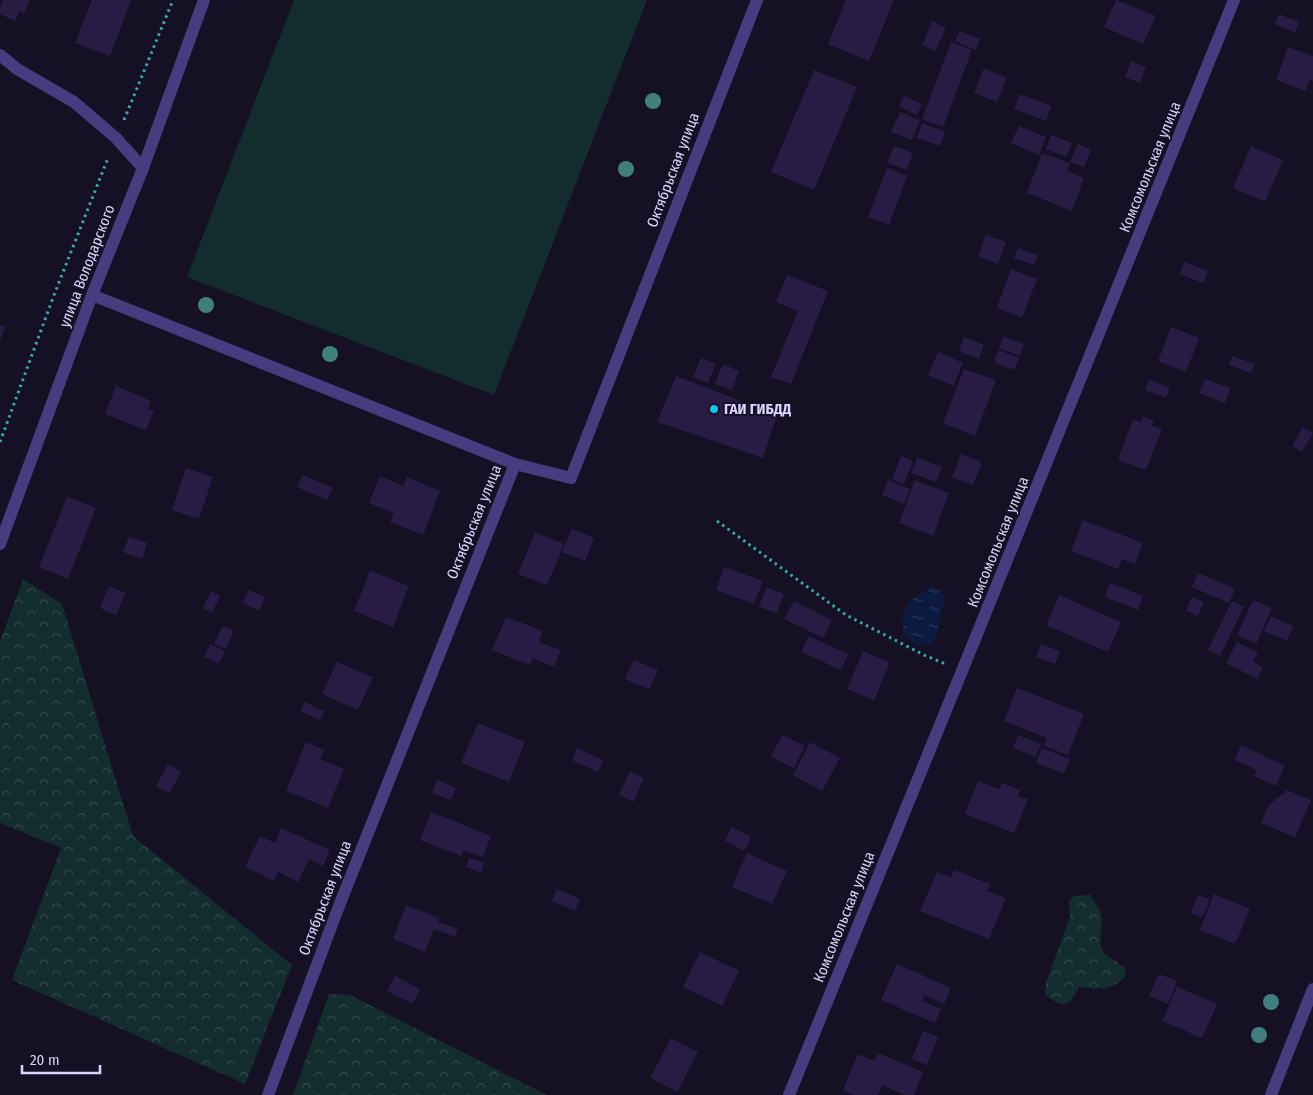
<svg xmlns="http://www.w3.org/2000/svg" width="1313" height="1095" font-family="'Fira Sans Condensed',sans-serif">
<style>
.forest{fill:url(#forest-crowns)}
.green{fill:#132c2d}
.water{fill:url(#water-ripples)}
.building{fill:#281c44}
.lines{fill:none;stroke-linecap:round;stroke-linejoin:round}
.path{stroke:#35abb0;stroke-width:3;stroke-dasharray:2.5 4;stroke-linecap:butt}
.minor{stroke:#463d80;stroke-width:12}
.tertiary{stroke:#463d80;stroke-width:12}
.tree{fill:#407f7e}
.poi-dot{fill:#0cc3f2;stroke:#151024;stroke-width:2}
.labels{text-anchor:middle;stroke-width:4;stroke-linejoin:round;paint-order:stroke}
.street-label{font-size:15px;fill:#ddd4fd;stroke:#151024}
.poi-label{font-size:15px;font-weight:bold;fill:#ddd4fd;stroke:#151024;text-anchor:start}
</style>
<defs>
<pattern id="forest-crowns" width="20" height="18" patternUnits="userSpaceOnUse" patternTransform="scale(1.25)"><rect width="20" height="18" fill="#132c2d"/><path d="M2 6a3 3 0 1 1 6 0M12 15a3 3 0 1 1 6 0" fill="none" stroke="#354a4c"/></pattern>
<pattern id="water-ripples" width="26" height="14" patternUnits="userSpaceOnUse" patternTransform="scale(1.25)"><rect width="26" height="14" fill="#0c1a40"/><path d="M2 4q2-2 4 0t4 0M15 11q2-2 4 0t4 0" fill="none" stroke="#2f3a5c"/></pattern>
</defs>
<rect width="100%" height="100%" fill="#151024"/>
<path class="forest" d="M23,579L62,604L133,836L292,965L245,1084L12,980L61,848L0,823V642Z
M1090,895L1100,910L1102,918L1100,944L1103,952L1124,967L1126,976C1109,992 1101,989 1079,987C1069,1008 1063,1009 1045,994L1046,983L1070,917L1069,901L1074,896Z
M329,994L350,995L547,1095H293Z"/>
<path class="green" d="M294,0H647L494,395L187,277Z"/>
<path class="water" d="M931,587L941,589L944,601L935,640L922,647C918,644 912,642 908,639C903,635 903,630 903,624C902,606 916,595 931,587Z"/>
<path class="building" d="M3,0H30L24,14L19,11L15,21L0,14V7Z
M92,0H131L110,56L75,43Z
M846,0H894L869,61L828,44Z
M1116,0L1156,16L1143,44L1104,27Z
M1279,14L1299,22L1295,33L1275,24Z
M932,21L946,28L935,51L922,45Z
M960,31L980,39L976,50L955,41Z
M951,42L972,50L943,127L922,119Z
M1288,47L1313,56V81L1310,80L1306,91L1276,80Z
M1131,61L1146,67L1140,83L1125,77Z
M984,68L1007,78L997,102L974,93Z
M814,70L857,87L814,190L771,172Z
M1020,94L1051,106L1046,121L1014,109Z
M904,96L922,104L917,115L899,107Z
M900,112L920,120L912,140L891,132Z
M922,123L945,132L940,146L917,138Z
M1019,126L1046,137L1039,155L1011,143Z
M1051,135L1072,143L1066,157L1046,149Z
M1078,144L1091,150L1084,167L1070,162Z
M894,146L913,153L907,170L887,163Z
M1251,146L1283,160L1265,202L1233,188Z
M1042,153L1070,163L1067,171L1084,178L1072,211L1027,193Z
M887,168L907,176L889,225L868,217Z
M986,235L1006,242L998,264L978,256Z
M1018,248L1038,255L1034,265L1014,258Z
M1184,262L1208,271L1203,283L1180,274Z
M1011,269L1037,279L1022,318L997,308Z
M787,275L828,291L791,384L771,377L798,311L776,302Z
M0,325L5,327L0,341Z
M1171,327L1199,338L1186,372L1158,361Z
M1003,336L1024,344L1020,356L999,348Z
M964,337L984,345L979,359L959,351Z
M998,350L1019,358L1014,370L994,362Z
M938,352L963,363L953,386L928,375Z
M1232,356L1255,364L1251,373L1229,365Z
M701,358L716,364L708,383L693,377Z
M723,364L739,371L732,390L715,384Z
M964,369L996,380L975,436L943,423Z
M676,376L777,415L763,458L657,422Z
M1149,379L1170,388L1166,398L1145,390Z
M1205,379L1230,388L1225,403L1199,393Z
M116,386L151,401L148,409L154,411L146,430L105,414Z
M1143,416L1154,421L1152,426L1162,429L1146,470L1118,460L1133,419L1141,422Z
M1303,427L1313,433L1302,452L1292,446Z
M961,454L982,462L973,485L952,477Z
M901,456L913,461L904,484L892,479Z
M917,458L942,467L936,482L911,473Z
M186,468L213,477L199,519L172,510Z
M303,475L333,488L327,500L297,487Z
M380,476L403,486L407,477L440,491L423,535L390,522L394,513L369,503Z
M888,480L910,489L904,504L882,495Z
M915,480L949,493L933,536L899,523Z
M67,497L96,508L68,579L39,567Z
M1083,520L1143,543L1135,564L1122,559L1118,569L1071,551Z
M572,529L594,538L585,561L562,552Z
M535,532L564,544L547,585L518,574Z
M129,537L147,543L142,559L123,552Z
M724,567L763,581L754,604L716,590Z
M370,571L409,586L393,627L354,611Z
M1198,573L1235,589L1229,603L1192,587Z
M1110,583L1143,596L1138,610L1105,597Z
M109,586L126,593L116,615L100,608Z
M766,587L784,594L777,613L759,607Z
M249,590L265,597L259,611L242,603Z
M211,591L220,596L212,613L203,608Z
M1059,595L1121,622L1108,652L1046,625Z
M1192,597L1204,602L1198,616L1186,611Z
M1253,600L1272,608L1256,644L1237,635Z
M794,601L832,620L823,638L784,619Z
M1232,601L1244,607L1220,656L1208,650Z
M1271,616L1293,626L1287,641L1264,631Z
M506,617L543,631L539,642L561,650L554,667L533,658L530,665L492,650Z
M223,626L234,631L226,649L214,644Z
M809,636L848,654L841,670L801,652Z
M1237,642L1258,653L1253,662L1263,667L1257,679L1226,663Z
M210,644L225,651L219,664L204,657Z
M1041,644L1060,651L1055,664L1036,657Z
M863,651L890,663L874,700L847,689Z
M634,660L658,670L649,689L625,679Z
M337,662L373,677L358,710L322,694Z
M1017,688L1084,714L1068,755L1044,746L1047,738L1004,721Z
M305,702L324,711L320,720L300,711Z
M478,723L525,742L509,782L461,763Z
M782,735L805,746L794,768L771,757Z
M1018,735L1041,744L1035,757L1013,748Z
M306,742L324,750L320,759L344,769L328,808L286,791Z
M810,742L840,758L822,791L793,775Z
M1241,745L1285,766L1276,786L1254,776L1257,770L1235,760Z
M577,748L603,760L598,772L572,760Z
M1042,748L1070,759L1064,773L1036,763Z
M168,764L181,771L170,793L156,786Z
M630,771L644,778L633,802L619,795Z
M437,780L456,788L451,800L432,793Z
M978,781L999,789L1002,783L1020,790L1018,796L1028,799L1014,833L965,814Z
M1287,790L1311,800L1295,837L1261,823L1269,805Z
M431,812L491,836L483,857L464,850L461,856L420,840Z
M732,827L751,837L744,851L725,841Z
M281,828L330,850L323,866L309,859L298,882L278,872L274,881L245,867L260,836L275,843Z
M747,853L787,871L772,904L732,887Z
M469,858L484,863L481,873L466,867Z
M954,870L990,884L987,891L1006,898L989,939L920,911L937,872L951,878Z
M557,889L580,899L575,911L552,901Z
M1214,894L1250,909L1235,944L1200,930Z
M1198,895L1210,899L1202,918L1191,913Z
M406,905L439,918L438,922L458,929L455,937L434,929L425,952L393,939Z
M700,952L739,971L722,1006L683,987Z
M897,964L951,988L944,1004L924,995L922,1001L941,1009L935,1023L881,1000Z
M1159,974L1177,981L1168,1004L1149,996Z
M395,976L420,989L413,1004L387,991Z
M1177,987L1217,1004L1202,1038L1162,1021Z
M923,1031L938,1037L927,1065L912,1059Z
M671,1038L698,1052L677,1092L650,1078Z
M878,1053L923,1072L914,1095H904L882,1085L878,1095H854L843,1090L858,1054L874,1061Z"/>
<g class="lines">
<path class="path" d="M124,120L173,0
M0,442L54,295L108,158
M717,521L846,615L926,656L946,664"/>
<path class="minor" d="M0,55L17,69L74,102L116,138L143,168
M92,295L515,464
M268,1095L339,906L515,464L571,478L757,0
M789,1095L962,671L1234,0
M1271,1095L1313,989"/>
<path class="tertiary" d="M0,544L92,295L143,168L204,0"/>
</g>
<g class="tree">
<circle cx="653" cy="101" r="8"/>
<circle cx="626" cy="169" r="8"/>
<circle cx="206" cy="305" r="8"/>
<circle cx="330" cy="354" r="8"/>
<circle cx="1271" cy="1002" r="8"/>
<circle cx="1259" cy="1035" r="8"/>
</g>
<circle class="poi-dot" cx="714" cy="409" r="5"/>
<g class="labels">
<g class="street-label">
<text transform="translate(1150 167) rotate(-68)" y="5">Комсомольская улица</text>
<text transform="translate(673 170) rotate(-69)" y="5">Октябрьская улица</text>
<text transform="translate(87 266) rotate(-69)" y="5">улица Володарского</text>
<text transform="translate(474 522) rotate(-68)" y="5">Октябрьская улица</text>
<text transform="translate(998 542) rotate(-68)" y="5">Комсомольская улица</text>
<text transform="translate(325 898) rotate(-69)" y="5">Октябрьская улица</text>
<text transform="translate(844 917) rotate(-68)" y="5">Комсомольская улица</text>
</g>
<g class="poi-label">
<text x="724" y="414">ГАИ ГИБДД</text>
</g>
</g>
<path d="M22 1065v8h78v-8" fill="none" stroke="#ddd4fd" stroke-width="2.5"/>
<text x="30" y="1065" font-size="15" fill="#ddd4fd" stroke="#151024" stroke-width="4" paint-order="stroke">20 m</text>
</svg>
